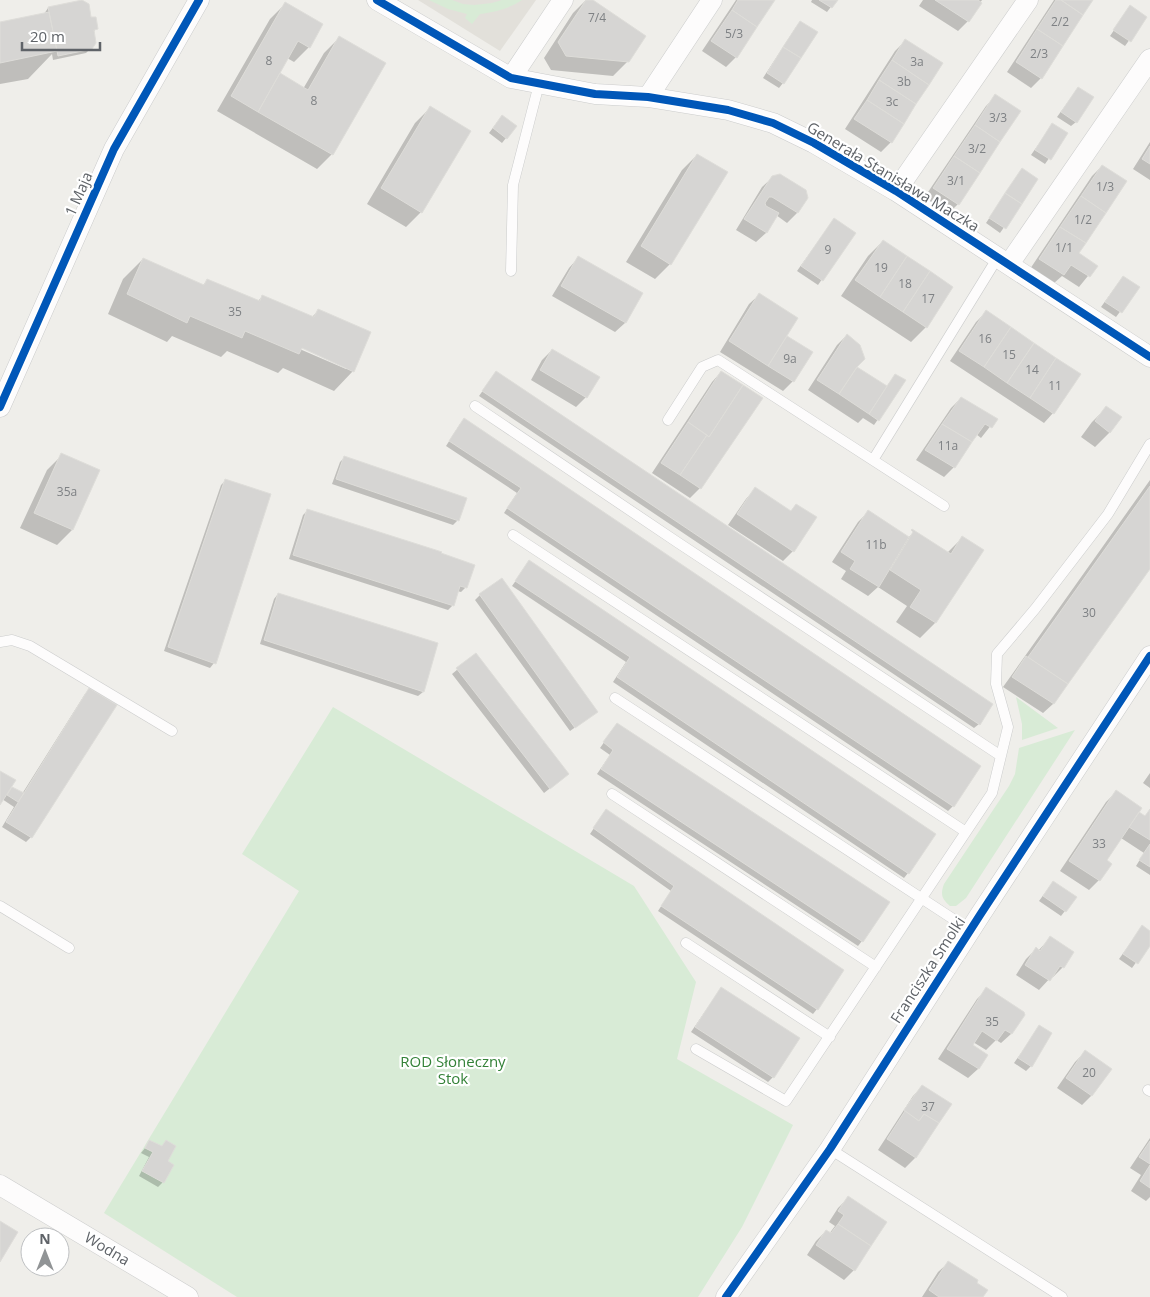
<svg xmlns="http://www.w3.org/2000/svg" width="1150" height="1297" font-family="'Open Sans',sans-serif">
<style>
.education{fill:#e2e0da}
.green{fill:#d8ebd6}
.shadow{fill:#0003;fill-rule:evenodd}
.building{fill:#d6d5d3;stroke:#deddd9}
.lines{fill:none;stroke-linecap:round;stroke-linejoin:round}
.service-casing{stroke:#cbcccc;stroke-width:11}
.minor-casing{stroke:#cbcccc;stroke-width:21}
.service{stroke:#fdfcfc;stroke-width:10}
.minor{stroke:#fdfcfc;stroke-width:20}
.cycleway-casing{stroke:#fff;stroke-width:11}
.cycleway{stroke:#0057b8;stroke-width:8}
.labels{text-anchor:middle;stroke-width:4.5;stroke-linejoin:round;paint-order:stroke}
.number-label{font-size:12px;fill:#7e8184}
.street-label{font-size:15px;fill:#5f6368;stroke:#fff}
.park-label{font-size:15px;fill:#348238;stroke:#fff}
</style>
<rect width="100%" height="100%" fill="#efeeea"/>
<path class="education" d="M418,0H536L500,51Z"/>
<path class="green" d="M429,0H452L463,4L474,5L492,3L502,0H522C508,9 496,12 480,14L472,24L465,18L467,14L448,9Z
M1016,697L1058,728L1022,740V724Z
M333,707L634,886L696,982L677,1059L793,1125L742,1227L698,1297H237L104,1213L299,891L242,854Z
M1075,730L966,898L956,906H950C942,899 940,895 944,884L1009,786L1015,774L1019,748Z"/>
<path class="shadow" d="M586,0H590L628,61L613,76L551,70L544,58L573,13Z
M736,0H773L736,57L726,67L702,51Z
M812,0H836L827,12L811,2Z
M923,0H982L968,21L958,31L919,6Z
M1054,0H1092L1041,78L1031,88L1007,72Z
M285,4L321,25L309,47L294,62L287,58L278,74L303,89L324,53L339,38L332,154L317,169L217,111L270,19Z
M1130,7L1146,17L1125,46L1110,36Z
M48,8L90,19L97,28L93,32L91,48L86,53L53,60L52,54L28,79L0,84V23L44,14Z
M800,22L783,83L779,88L763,78L796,27Z
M905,41L891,142L881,152L845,129L895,51Z
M1078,88L1076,122L1071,126L1057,117Z
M996,96L1019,111L958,204L948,214L924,198L986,106Z
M430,108L421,212L406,227L367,204L415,123Z
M498,121L506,138L502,143L489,133Z
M1052,125L1066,134L1045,164L1031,155Z
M1150,142V180L1133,169Z
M697,155L670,264L655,279L626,262L682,170Z
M1102,166L1077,254L1096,266L1079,287L1062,276L1053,284L1030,269L1092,176Z
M1018,175L1037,180L1000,233L986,223Z
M773,177L806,198L797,213L787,223L776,215L766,233L756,242L736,230L762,187Z
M834,219L854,233L818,285L797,271Z
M883,241L926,327L911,342L841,296L868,256Z
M578,258L641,294L625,323L615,332L552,296L569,268Z
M143,259L202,286L208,280L258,301L263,296L312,317L318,311L353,371L334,391L283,368L278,373L227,351L221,357L172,336L167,342L108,314L123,279ZM296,345L346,366V369L295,347Z
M1119,282L1138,288L1116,317L1101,307Z
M759,295L785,336L811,352L793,381L783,391L720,352L749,304Z
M986,312L1053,413L1044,423L950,361L976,322Z
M847,335L855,367L886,387L895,376L905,381L874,425L863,418L858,423L808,390L837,345Z
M552,350L586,397L576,407L531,380L542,360Z
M496,372L979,724L974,728L479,396Z
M721,372L700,488L690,498L652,473L712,382Z
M961,398L996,419L981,438L976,434L954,467L944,477L916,460L951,408Z
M1106,408L1110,432L1095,447L1081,437L1092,422Z
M460,424L979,766L953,806L948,811L504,513L517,493L446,446Z
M62,455L98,471L72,530L57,545L20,528L47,470Z
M344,458L465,499L457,521L453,525L332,484L340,462Z
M226,480L214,663L210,668L164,651L221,485Z
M1150,480V566L1053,704L1043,713L1003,687Z
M755,489L790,512L796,505L793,551L783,561L728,525L746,499Z
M308,510L440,554L466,587L461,592L457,591L453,605L448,610L289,559L303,515Z
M868,512L908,538L914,532L947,553L962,538L982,550L935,623L920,638L896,622L907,606L878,587L868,596L841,579L846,571L832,562L858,522Z
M529,562L908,873L904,878L613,682L626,662L512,586Z
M278,594L437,644L423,692L418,696L260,644L274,599Z
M480,595L591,716L570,731L475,600Z
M475,655L563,778L544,793L452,674Z
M90,690L31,837L26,842L2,827L14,807L2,799L0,803V772L10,787L22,794L85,694Z
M617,724L862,941L858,946L597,774L610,755L600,748Z
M1150,773V788L1143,783Z
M1116,792L1144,817L1150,811V875L1136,866L1144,853L1121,838L1106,861L1110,864L1099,880L1089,890L1060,871L1106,802Z
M606,810L817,1009L813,1014L658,911L671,891L590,834Z
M1053,882L1075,898L1061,916L1039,901Z
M1142,927L1150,932V943L1132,968L1119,959Z
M1050,938L1063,967L1053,977L1052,976L1039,990L1016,975L1026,959L1036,949L1038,951Z
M721,988L773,1077L768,1082L691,1032Z
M987,989L1023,1015L1011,1034L1001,1043L996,1040L986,1050L973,1042L971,1045L986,1055L978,1069L968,1078L938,1059L977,999Z
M1040,1026L1051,1034L1031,1066L1026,1071L1014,1063Z
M1085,1052L1092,1095L1082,1105L1057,1088L1075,1062Z
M923,1086L950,1104L915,1158L905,1168L878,1150L913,1096Z
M1150,1138V1197L1146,1201L1131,1191L1141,1175L1130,1168Z
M150,1142L161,1147L166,1142L167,1162L163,1182L158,1187L139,1176L149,1157L141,1153Z
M848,1198L854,1270L844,1280L807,1255L816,1241L826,1231L829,1234L835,1226L829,1222L838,1208Z
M948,1263L975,1283L981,1297H922L938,1272Z"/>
<path class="building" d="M82,0L89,4L91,17H96L98,29L94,30L96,43L92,49L58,56L48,7Z
M586,0H593L646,36L629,62L566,56L558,42Z
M738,0H775L757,27L732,10Z
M819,0H838L832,8Z
M935,0H978L982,3L969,22Z
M1056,0H1061L1083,15L1063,46L1037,29Z
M1061,0H1093L1083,15Z
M285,2L323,24L310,48L298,41L258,112L231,96Z
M1130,5L1147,17L1131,42L1113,30Z
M732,10L757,27L737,58L711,41Z
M49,12L57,51L0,63V22Z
M800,21L818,32L801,58L783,47Z
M1037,29L1063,46L1042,79L1016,62Z
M339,36L386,63L333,155L258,112L280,73L308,90Z
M905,39L943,63L929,85L892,60Z
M783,47L801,58L784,84L767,73Z
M892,60L929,85L916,104L879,80Z
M879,80L916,104L904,124L867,100Z
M1078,87L1094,97L1077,123L1061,112Z
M995,94L1021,111L1000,142L975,125Z
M867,100L904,124L892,143L854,119Z
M430,106L471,131L422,213L381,188Z
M502,115L517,126L507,139L493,128Z
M1052,123L1068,133L1051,160L1035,150Z
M975,125L1000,142L980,173L954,156Z
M1150,146V164L1142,159Z
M697,154L728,172L671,265L641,246Z
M954,156L980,173L959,205L933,188Z
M1102,165L1127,181L1106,213L1081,196Z
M1022,168L1038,179L1022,204L1005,193Z
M780,174L806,190L808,198L798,213L772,197H769L765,203L766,206L779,213L767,233L744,219L772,176Z
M1005,193L1022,204L1006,229L989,218Z
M1081,196L1106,213L1086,243L1060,227Z
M834,218L856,233L823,281L801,266Z
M1060,227L1086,243L1079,253L1098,266L1090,277L1071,265L1064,275L1039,259Z
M883,240L907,256L880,297L855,280Z
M578,256L643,293L626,323L561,286Z
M907,256L930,271L903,312L880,297Z
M143,258L204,285L207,279L260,301L262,295L314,317L318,309L371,332L354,372L302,348L299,354L245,331L242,338L190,316L187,323L127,294Z
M930,271L953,287L927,328L903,312Z
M1123,276L1140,287L1122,313L1105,302Z
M759,293L798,318L768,366L729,341Z
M986,310L1011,327L984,367L959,351Z
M1011,327L1034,343L1007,383L984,367Z
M847,334L860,345L865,359L857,367L839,394L817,380Z
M787,336L813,352L794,382L768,366Z
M1034,343L1056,358L1030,398L1007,383Z
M552,349L600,377L587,398L540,370Z
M1056,358L1081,374L1054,414L1030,398Z
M857,367L887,386L869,414L839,394Z
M496,371L993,704L980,725L482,391Z
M721,371L743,385L709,437L688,422Z
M895,374L906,380L879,421L869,414Z
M743,385L763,398L701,489L680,475L707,435L709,437Z
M961,397L998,419L992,428L985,424L972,442L942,424Z
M1106,406L1122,417L1110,433L1095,421Z
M464,418L981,766L954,807L507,508L521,488L449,441Z
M688,422L707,435L680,475L661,463Z
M942,424L972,442L955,468L925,450Z
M61,453L100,470L73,530L34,513Z
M344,456L467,498L459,521L336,479Z
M225,479L271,494L216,664L168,647Z
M1150,486V569L1068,684L1028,657Z
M755,487L791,511L796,504L817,517L794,552L737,514Z
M307,509L442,552L441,553L475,565L467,588L460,586L454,606L293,555Z
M868,510L909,537L879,587L850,569L855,561L841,552Z
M912,529L951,554L962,536L984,550L936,623L910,607L921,590L890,570L913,532L911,530Z
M529,560L936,834L909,874L617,677L630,657L515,581Z
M502,578L598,712L575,728L479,594Z
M278,593L438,643L424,692L264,640Z
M476,653L569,774L550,789L456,668Z
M1026,656L1068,684L1054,704L1012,677Z
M89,688L117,705L32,838L6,822Z
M617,723L890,902L863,942L601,769L613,750L603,742Z
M0,771L16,780L0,805Z
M12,787L24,793L18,802L7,795Z
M1116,790L1142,808L1107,860L1112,864L1100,881L1069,861Z
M606,809L844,970L818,1010L661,906L674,886L593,828Z
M1150,809V840L1129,827L1139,812L1145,816Z
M1150,844V867L1139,860Z
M1053,881L1077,897L1066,912L1043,896Z
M1142,925L1150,931V946L1138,964L1123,954Z
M1050,936L1074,952L1064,968L1060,966L1050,981L1025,965L1036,947L1040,951Z
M721,987L800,1038L774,1078L695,1027Z
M986,987L1024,1012L1025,1015L1012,1034L1005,1030L997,1041L982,1031L973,1045L988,1055L979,1069L947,1049Z
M1039,1025L1052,1033L1032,1067L1018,1058Z
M1085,1050L1112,1069L1092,1096L1066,1078Z
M922,1085L952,1104L939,1123L924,1114L919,1121L904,1110Z
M905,1111L919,1121L924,1114L939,1123L916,1158L887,1139Z
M149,1140L162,1146L166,1140L176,1146L168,1161L174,1165L164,1183L142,1171L153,1152L145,1148Z
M1150,1141V1164L1139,1157Z
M1150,1165V1188L1140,1181Z
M848,1196L887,1222L871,1246L838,1224L844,1215L838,1211Z
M0,1221L18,1232L0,1262Z
M838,1224L871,1246L855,1271L816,1245L826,1230L831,1233Z
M948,1261L978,1280L977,1283L988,1290L983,1297H939L929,1290Z"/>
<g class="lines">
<defs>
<path id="service" d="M511,271L513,185L539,84
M475,406L677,542L1001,756
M668,420L702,367L718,360L944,506
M873,460L998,257
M513,535L966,832
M0,642L12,640L30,646L172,731
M615,698L970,930
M612,794L876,967
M0,906L69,948
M686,943L830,1037
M696,1049L786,1101L992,793L1008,727L996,684L997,654L1035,609L1108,514L1150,444
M1148,1090L1150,1091
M830,1149L1062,1297"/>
<path id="minor" d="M377,0L511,78L595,94L648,97L728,110L773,123L814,143L896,191L1150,357
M511,78L563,0
M648,97L712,0
M896,191L1028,0
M1009,264L1150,59
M0,407L114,149L199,0
M0,1185L188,1297
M726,1297L830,1149L980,915L1150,656"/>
</defs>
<use href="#service" class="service-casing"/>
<use href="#minor" class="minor-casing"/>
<use href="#service" class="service"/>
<use href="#minor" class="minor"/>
<defs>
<path id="cycleway" d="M377,0L511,78L595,94L648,97L728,110L773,123L814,143L896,191L1150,357
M0,407L114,149L199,0
M726,1297L830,1149L980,915L1150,656"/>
</defs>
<use href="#cycleway" class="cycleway-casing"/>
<use href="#cycleway" class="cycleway"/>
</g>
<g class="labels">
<g class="number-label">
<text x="597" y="22">7/4</text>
<text x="1060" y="26">2/2</text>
<text x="734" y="38">5/3</text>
<text x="1039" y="58">2/3</text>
<text x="269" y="65">8</text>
<text x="917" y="66">3a</text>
<text x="904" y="86">3b</text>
<text x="314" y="105">8</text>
<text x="892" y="106">3c</text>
<text x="998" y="122">3/3</text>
<text x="977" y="153">3/2</text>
<text x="956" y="185">3/1</text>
<text x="1105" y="191">1/3</text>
<text x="1083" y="224">1/2</text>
<text x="1064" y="252">1/1</text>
<text x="828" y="254">9</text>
<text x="881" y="272">19</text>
<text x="905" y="288">18</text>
<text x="928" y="303">17</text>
<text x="235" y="316">35</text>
<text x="985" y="343">16</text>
<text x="1009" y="359">15</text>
<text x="790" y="363">9a</text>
<text x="1032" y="374">14</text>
<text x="1055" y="390">11</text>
<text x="948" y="450">11a</text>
<text x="67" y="496">35a</text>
<text x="876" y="549">11b</text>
<text x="1089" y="617">30</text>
<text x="1099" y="848">33</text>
<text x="992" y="1026">35</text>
<text x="1089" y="1077">20</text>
<text x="928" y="1111">37</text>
</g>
<g class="street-label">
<text transform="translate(893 177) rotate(31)" y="5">Generała Stanisława Maczka</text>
<text transform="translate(79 194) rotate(-66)" y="5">1 Maja</text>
<text transform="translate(928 970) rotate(-57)" y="5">Franciszka Smolki</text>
<text transform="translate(107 1249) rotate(31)" y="5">Wodna</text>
</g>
<g class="park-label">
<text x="453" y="1067">ROD Słoneczny<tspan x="453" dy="17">Stok</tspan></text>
</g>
</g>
<g transform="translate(45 1252)"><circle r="24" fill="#ffffff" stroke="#bfc1c3"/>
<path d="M0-4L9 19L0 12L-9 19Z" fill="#919496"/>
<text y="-8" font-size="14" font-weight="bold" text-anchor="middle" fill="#5f6368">N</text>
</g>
<path d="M22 42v8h78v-8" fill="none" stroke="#5f6368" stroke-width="2.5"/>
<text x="30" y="42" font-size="15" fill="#5f6368" stroke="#ffffff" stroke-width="4" paint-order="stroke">20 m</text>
</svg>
